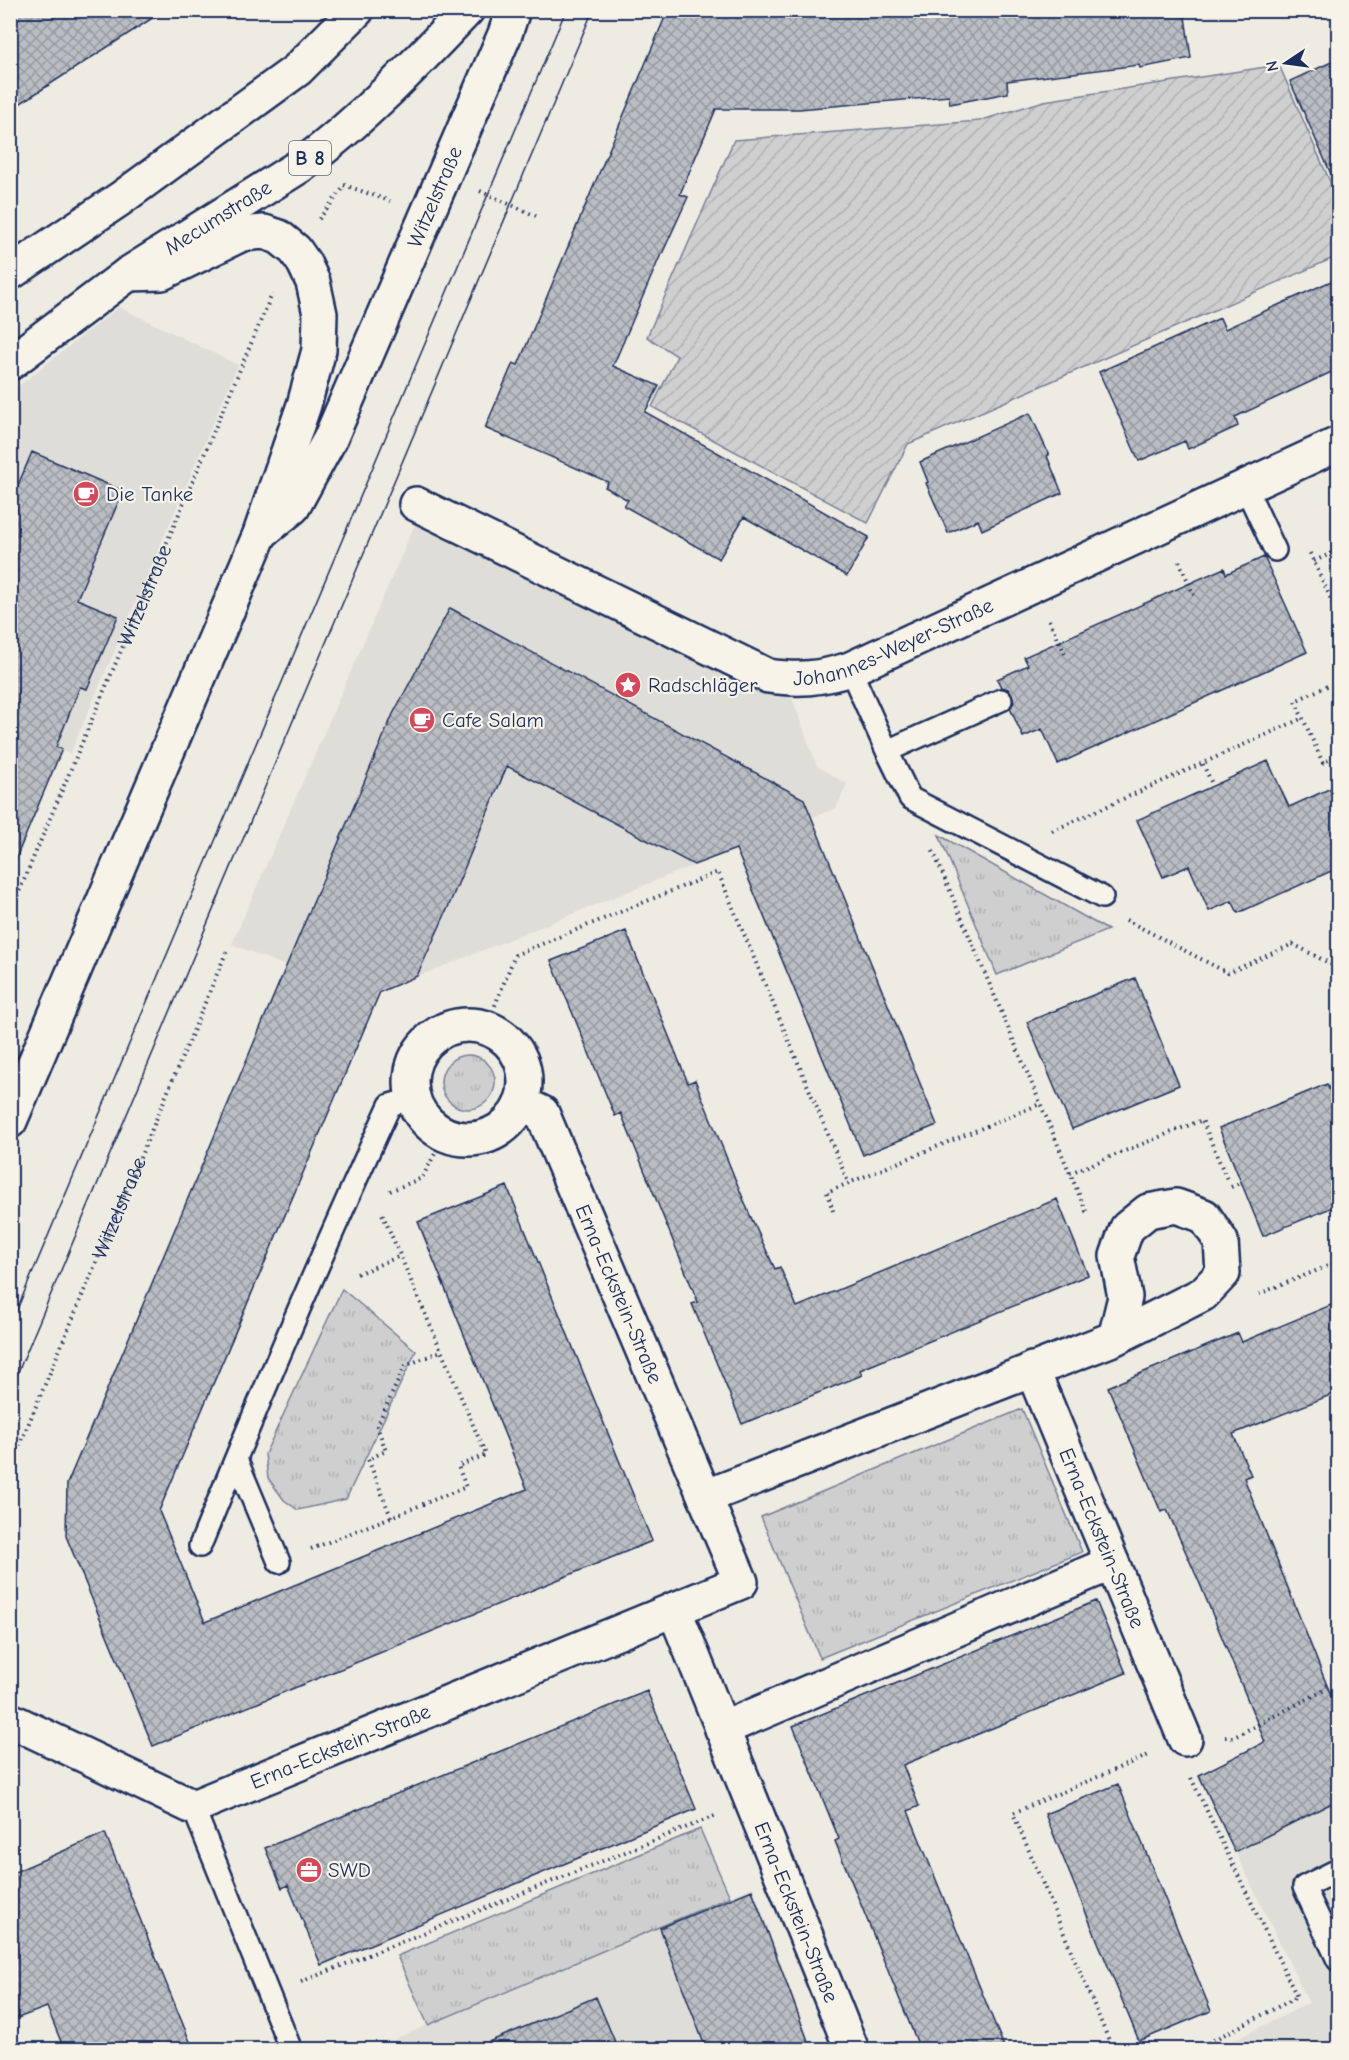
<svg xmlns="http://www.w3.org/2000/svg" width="1349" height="2060" font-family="'Comic Neue',sans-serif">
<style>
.built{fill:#deddd8}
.grass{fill:url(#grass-tufts);stroke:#757f96;stroke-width:1.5}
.garden{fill:url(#garden-furrows);stroke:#757f96;stroke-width:1.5}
.building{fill:url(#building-cross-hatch);stroke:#1b2f5e;stroke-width:1.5}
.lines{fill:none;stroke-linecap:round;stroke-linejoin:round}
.lane-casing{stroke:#1b2f5e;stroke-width:26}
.street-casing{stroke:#1b2f5e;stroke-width:38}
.primary-casing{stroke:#1b2f5e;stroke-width:38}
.path{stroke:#1b2f5e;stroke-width:4;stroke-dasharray:1.5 4.5;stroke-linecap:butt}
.lane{stroke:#f7f3e8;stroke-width:21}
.street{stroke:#f7f3e8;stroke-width:33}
.primary{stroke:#f7f3e8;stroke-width:33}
.tram{stroke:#1b2f5e;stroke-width:1.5}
.labels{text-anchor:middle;stroke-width:4.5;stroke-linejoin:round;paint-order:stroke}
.shield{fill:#f7f3e8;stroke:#5d6a87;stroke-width:1.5}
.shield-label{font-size:20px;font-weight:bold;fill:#1b2f5e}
.street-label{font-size:21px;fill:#1b2f5e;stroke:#f7f3e8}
.poi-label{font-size:21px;fill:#1b2f5e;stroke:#f7f3e8;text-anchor:start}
</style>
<defs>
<pattern id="grass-tufts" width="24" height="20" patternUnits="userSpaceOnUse" patternTransform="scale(1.5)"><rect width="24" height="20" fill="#cfcfcf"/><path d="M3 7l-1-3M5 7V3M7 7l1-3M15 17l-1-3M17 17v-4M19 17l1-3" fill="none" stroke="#b1b2b4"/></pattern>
<pattern id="garden-furrows" width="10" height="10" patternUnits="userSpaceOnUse" patternTransform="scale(1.5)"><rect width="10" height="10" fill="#cfcfcf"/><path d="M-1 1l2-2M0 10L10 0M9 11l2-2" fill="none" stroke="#b1b2b4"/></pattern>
<pattern id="building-cross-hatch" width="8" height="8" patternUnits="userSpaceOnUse" patternTransform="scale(1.5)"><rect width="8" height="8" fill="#babdc2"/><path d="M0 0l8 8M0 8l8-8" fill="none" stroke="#969aa1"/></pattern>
</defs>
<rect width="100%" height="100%" fill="#eeebe2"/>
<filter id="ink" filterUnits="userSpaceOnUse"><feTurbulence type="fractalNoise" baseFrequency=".0167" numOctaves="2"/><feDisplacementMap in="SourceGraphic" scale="12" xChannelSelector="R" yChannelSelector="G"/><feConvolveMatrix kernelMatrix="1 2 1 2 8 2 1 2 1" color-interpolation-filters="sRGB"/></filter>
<g filter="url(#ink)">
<path class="built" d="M119,307L238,365L70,754L11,729V392Z
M422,508L789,690L817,766L847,784L836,808L364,998L232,944Z
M1338,1703V2049H1216L1309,2003L1198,1775Z
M753,1887L812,2049L369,2050Z"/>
<path class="grass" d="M939,835L1108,930L997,975Z
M441 1082a27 27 0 1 1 54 0a27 27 0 1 1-54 0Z
M342,1289L416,1351L346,1499L298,1510L284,1500L268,1478L265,1454Z
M1022,1409L1082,1552L820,1658L761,1517Z
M700,1829L730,1897L428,2025L397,1956Z"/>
<path class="garden" d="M1279,65L1338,200V256L908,444L868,523L652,407L677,356L647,337L734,140L979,121L1044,101Z"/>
<path class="building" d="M10,10H165L10,110Z
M668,10H1184L1191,58L1140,68L1139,65L1007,81L1008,93L950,104L949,96L799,109H716L680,194L688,197L662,254H661L613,366L659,386L645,412L869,537L847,576L744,517L719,559L624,506L628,500L605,487L608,482L485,428L513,363L518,365Z
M1338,59V190L1290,81Z
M1338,278V369L1235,417L1238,426L1188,449L1185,441L1139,461L1099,372L1220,318L1225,329Z
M1030,413L1049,455L1047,456L1062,493L982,530L978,520L948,533L926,483L928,482L920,462Z
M32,452L123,491L77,599L118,616L87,689L80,687L56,747L62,749L11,870L10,504Z
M1264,557L1307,652L1058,764L1042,729L1023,737L1010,708L1014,702L1012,694L1008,689L1001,687L997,679L1028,665L1024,657L1224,568L1226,574Z
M450,608L804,799L937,1125L863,1155L736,849L694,865L507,766L447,910L417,976L380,992L159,1511L205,1622L527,1489L418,1222L507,1186L652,1541L153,1746L66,1536L67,1484L393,714Z
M1268,761L1289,807L1338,785V868L1238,913L1232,901L1209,911L1189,866L1163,877L1137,820Z
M626,931L688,1083L695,1080L749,1213L775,1269L780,1267L797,1307L1057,1199L1088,1275L860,1370L862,1375L742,1424L692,1304L698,1302L636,1150L621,1113L615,1116L551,961Z
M1135,978L1179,1085L1072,1129L1027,1022Z
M1327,1084L1338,1112V1205L1263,1236L1219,1128Z
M1338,1302V1392L1233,1434L1251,1475L1244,1478L1338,1713V1800L1235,1852L1199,1775L1265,1742L1200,1584L1167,1510L1161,1512L1108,1387L1238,1333L1242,1342Z
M1096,1601L1126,1673L903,1765L919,1806L908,1811L1005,2049H920L835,1841L839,1839L793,1726Z
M647,1691L696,1809L321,1965L288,1885L282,1888L265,1848Z
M1118,1784L1211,2011L1139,2041L1045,1814Z
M105,1833L193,2049H64L47,2007L10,2021V1874Z
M752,1890L811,2049H706L660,1928Z
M596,1997L618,2049H472Z"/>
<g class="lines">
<defs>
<path id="lane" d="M1245,486L1275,550
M850,669L887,751L1001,700
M887,751L910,798L1102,897
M236,1459L279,1562
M200,1546C260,1398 323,1250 390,1105L414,1098
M193,1807L291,2050
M1338,1870L1304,1887L1338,1960"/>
<g id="street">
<path id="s3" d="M416,504L768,676C799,680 819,679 850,669L1338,444"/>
<path id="s4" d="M262,532L293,507L331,437L505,34L513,10"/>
<circle cx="468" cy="1082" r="57"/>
<path d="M10,1121L260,534L304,405L319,350L320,314L313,282L304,263L295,250L279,237L264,232L242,234L162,273L128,274"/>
<path id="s5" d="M1032,1369L1185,1739"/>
<path d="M705,1497L1115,1338L1203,1294L1223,1273L1221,1241L1204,1216L1176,1206L1148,1211L1127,1228L1117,1256L1125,1297L1115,1338"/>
<path id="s6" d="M674,1609L852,2050"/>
<path id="s7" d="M10,1720L193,1807L741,1582L542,1113L521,1103"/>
<path d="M722,1729L1112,1563"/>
</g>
<g id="primary">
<path d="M10,273L120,199L297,70L357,10"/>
<path id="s8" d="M10,363L128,274L303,164C363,119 415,65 467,10"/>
</g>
</defs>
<use href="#lane" class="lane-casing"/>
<use href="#street" class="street-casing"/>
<use href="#primary" class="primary-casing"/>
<g class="path">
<path d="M344,185L390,201"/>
<path d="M480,191L536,216"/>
<path d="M319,219L344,187"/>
<path d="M1310,553L1338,615"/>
<path d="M1179,561L1194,595"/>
<path d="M1314,561L1337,551"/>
<path d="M1049,620L1065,654"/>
<path d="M1338,681L1295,701L1323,763L1338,755"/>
<path d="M1336,757L1338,763"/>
<path d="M1203,764L1213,786"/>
<path d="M1052,831L1303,718"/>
<path d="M933,851L1086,1211L1089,1212"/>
<path id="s1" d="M10,913L272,294"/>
<path d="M1126,920L1228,973L1293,944L1338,968"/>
<path d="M486,1028L515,955L718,872L848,1182"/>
<path d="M1070,1173L1202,1120L1228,1182"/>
<path d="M1231,1187L1242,1182"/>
<path d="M390,1191L422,1178L445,1135"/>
<path d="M833,1211L827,1192L1040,1104"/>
<path d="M357,1274L400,1256"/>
<path d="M1259,1294L1338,1262"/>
<path id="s2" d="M10,1468L228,948"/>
<path d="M391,1517L368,1459L386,1451L377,1426L405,1366L441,1351"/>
<path d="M311,1549L466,1487L458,1466L486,1455L381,1211"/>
<path d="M1225,1737H1234L1338,1683"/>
<path d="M1191,1778L1297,1997L1194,2050"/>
<path d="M301,1982L715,1816"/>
<path d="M1113,2050L1013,1813L1149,1755"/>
</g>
<use href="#lane" class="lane"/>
<use href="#street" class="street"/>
<use href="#primary" class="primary"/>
<path class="tram" d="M10,1326L566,10
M10,1391L593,10"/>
</g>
</g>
<defs>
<symbol id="cafe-disc" viewBox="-11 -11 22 22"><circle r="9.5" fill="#d1495b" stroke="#f7f3e8"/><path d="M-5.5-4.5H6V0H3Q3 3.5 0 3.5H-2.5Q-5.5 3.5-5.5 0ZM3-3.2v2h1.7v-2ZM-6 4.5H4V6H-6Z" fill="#fff"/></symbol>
<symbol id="sight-disc" viewBox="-11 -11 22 22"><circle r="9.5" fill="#d1495b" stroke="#f7f3e8"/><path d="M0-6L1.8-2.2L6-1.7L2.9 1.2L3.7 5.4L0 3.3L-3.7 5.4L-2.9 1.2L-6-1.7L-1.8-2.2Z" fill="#fff"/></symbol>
<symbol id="office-disc" viewBox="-11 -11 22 22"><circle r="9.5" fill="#d1495b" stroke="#f7f3e8"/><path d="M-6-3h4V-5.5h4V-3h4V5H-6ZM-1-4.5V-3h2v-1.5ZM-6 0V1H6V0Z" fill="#fff"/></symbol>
</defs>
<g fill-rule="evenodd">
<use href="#cafe-disc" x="71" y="479" width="30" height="30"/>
<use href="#sight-disc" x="613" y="670" width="30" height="30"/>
<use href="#cafe-disc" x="407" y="705" width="30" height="30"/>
<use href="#office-disc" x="294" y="1855" width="30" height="30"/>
</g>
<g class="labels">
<rect class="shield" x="289" y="141" width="42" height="34" rx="4.5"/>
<g class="shield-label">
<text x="310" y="165">B 8</text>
</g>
<g class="street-label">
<text dy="7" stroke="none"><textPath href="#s4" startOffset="381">Witzelstraße</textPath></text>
<text dy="7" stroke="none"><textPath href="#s8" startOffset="254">Mecumstraße</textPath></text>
<text dy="7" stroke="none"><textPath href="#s1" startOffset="345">Witzelstraße</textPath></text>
<text dy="7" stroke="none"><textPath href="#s3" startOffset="524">Johannes-Weyer-Straße</textPath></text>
<text dy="7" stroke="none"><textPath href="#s2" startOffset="282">Witzelstraße</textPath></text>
<text transform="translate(619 1294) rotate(67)" y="7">Erna-Eckstein-Straße</text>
<text dy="7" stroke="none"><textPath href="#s5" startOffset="183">Erna-Eckstein-Straße</textPath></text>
<text dy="7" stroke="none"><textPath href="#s7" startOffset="362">Erna-Eckstein-Straße</textPath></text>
<text dy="7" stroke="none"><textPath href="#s6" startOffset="327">Erna-Eckstein-Straße</textPath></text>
</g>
<g class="poi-label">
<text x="106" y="501">Die Tanke</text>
<text x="648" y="692">Radschläger</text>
<text x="442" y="727">Cafe Salam</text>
<text x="328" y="1877">SWD</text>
</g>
</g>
<rect width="1349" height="2060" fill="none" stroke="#f7f3e8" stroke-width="36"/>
<rect x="18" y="18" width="1313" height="2024" fill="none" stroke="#1b2f5e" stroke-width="2" filter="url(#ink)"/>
<g transform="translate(1286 63) rotate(257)" stroke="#f7f3e8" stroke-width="4.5" paint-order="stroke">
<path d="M0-4.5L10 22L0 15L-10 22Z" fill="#1b2f5e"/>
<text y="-9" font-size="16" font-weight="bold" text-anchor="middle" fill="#1b2f5e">N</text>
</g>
</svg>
